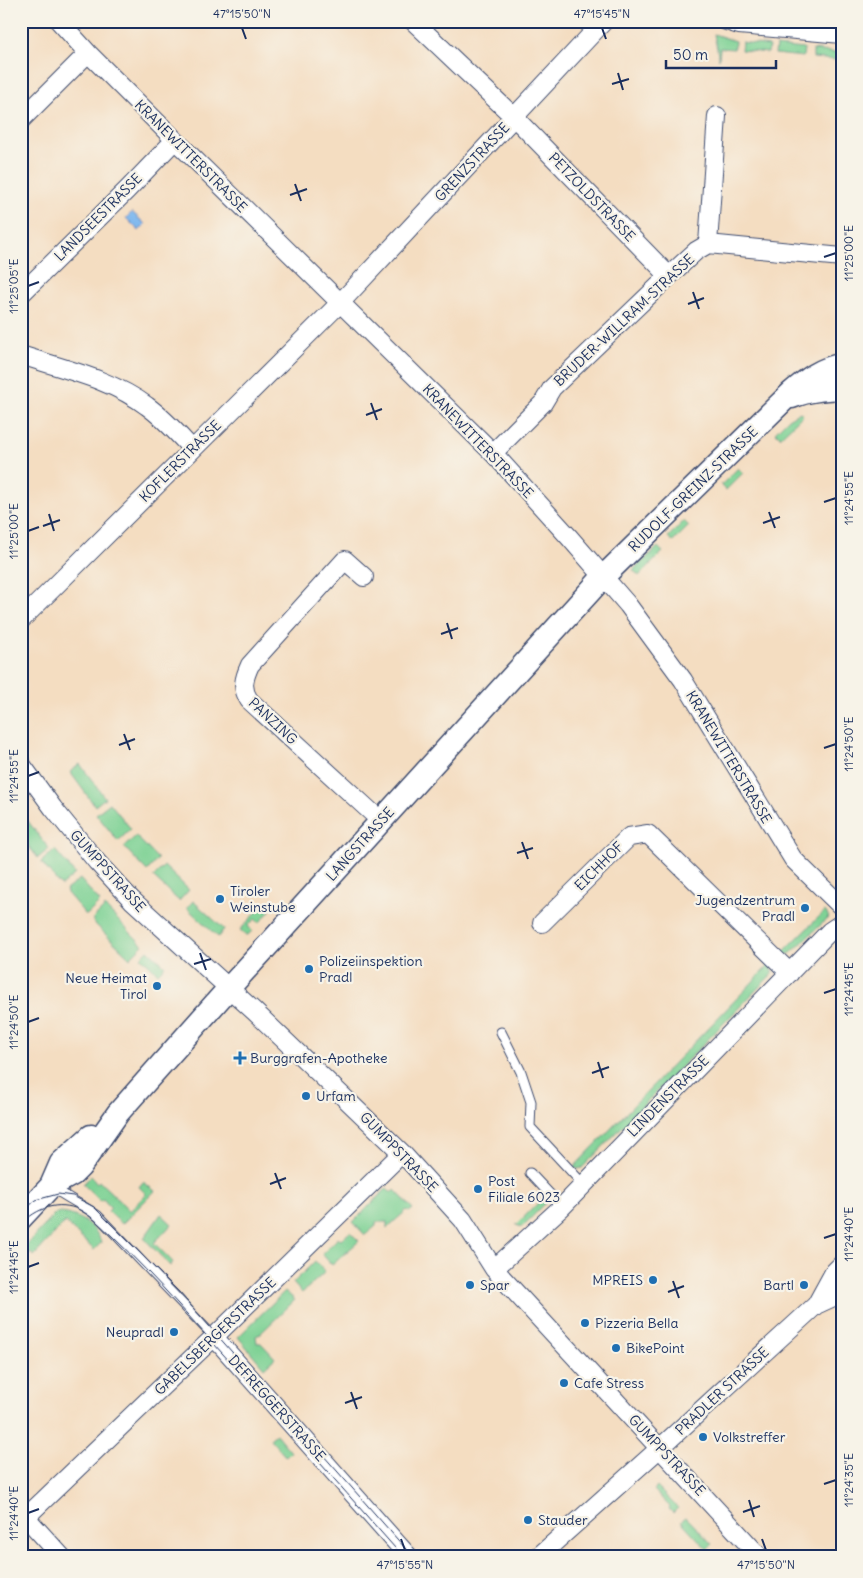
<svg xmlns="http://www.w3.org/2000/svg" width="863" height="1578" font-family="Delius,sans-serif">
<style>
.green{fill:#7fd295;stroke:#4d807a}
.water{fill:#7eb7ee;stroke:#4c73a6}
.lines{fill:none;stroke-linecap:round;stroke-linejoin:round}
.service-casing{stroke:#3c496d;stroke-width:11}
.minor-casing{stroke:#3c496d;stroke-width:20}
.tertiary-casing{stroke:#3c496d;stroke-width:25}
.service{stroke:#fff;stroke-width:9}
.minor{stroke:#fff;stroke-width:18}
.tertiary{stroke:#fff;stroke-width:22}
.tram{stroke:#1b2f5e;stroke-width:1}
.ticks{fill:none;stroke:#1b2f5e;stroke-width:2}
.poi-dot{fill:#1f6fb2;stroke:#f7f3e8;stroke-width:2}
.labels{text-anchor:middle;stroke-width:4.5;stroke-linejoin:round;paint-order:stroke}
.street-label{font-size:14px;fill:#1b2f5e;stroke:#f7f3e8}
.poi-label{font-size:14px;fill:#1b2f5e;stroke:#f7f3e8;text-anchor:start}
.neatline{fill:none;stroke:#1b2f5e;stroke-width:2}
.ticks-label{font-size:12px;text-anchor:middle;fill:#1b2f5e}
</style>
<rect width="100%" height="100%" fill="#f7f3e8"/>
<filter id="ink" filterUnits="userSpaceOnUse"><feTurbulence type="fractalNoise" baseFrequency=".02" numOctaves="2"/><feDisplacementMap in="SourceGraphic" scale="10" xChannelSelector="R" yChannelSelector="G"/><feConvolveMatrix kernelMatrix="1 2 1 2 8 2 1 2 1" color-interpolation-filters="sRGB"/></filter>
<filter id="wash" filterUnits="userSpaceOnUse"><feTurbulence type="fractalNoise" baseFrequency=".0096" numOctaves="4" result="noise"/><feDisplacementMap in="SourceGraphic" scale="20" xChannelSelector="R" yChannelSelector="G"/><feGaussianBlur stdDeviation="1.12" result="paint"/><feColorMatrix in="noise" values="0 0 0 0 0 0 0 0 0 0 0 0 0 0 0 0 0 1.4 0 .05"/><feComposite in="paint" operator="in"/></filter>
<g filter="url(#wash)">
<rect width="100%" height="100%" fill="#f4ddc1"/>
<path class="green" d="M714,34L735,41L734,49L720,48L719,59Z
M742,42L769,46L768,53L741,50Z
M776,46L804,49L803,57L775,54Z
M813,50L838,53L837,60L813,58Z
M800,412L803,415L780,437L775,432L788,419Z
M738,468L743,473L726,490L721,485Z
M684,521L689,526L673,542L668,537Z
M658,547L663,552L639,576L633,570Z
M80,764L105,798L95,806L70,772Z
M110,803L131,829L118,841L96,814Z
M21,812L49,849L38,858L21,837Z
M136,836L158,859L147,871L124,847Z
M55,850L75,874L62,885H60L41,862Z
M164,866L189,890L179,901L153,877Z
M80,879L100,902L88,914L86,915L67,893L66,890Z
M193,901L224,929L218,937L187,908Z
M263,905L270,911L259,923L255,919L248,926L252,931L248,935H246L240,930Z
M105,907L143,945L130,958L93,922V919Z
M825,911L829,917L791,953L786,955L782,953Z
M148,950L165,966L158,973L141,957Z
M769,965L772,969V974L582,1168L578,1169L573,1168Z
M91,1176L97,1183L99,1181L130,1211L146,1194L139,1187L143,1182L155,1191L122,1224L108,1211L111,1208L103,1199L100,1201L83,1184Z
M387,1188L392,1193L395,1190L413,1209L409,1212L407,1210L387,1228V1222H376V1226L365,1235L353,1222Z
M547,1194L549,1200L522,1227L516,1225Z
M56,1213C74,1212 97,1225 101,1243L94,1250L65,1222L34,1256L31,1253L28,1256L22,1250Z
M161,1214L172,1224L154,1243L173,1262L170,1266L144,1238Z
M350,1232L359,1241L332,1265L322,1254L338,1238L341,1240Z
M315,1261L325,1272L302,1293L293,1283Z
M285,1291L295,1300L260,1334L256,1336L257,1343H261L275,1358L264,1368L238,1337Z
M276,1434L291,1452L286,1457L270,1439Z
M657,1487L678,1508L673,1513L669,1509L670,1507L654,1490Z
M686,1517L712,1544L707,1549L681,1521Z"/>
<path class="water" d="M132,212L145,224L139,231L126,218Z"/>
</g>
<g filter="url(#ink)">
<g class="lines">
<defs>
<path id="service" d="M501,1032L521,1072L531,1102L530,1127L583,1184
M530,1173L562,1207
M52,1187C67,1198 83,1205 98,1216L214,1337"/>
<path id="minor" d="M59,21L88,53L183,148L493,453L569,537L628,605L683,680L793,859L842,907
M413,21L514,117L669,276
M726,21L739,25L842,34
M21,120L88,53
M708,244L717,116
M21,294L127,190L175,140
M21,355C63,369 111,379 147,406C164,418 178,434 192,449
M493,453L543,403L552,388L669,276L696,251L708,244L842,257
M364,577L345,560L250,665C244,678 241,688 249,700L381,821
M21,620L340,303L604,21
M21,764L53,808L97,862L132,900L254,1011L402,1153L463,1220L494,1269L760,1557
M542,923L629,837L648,834L790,973
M494,1269L562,1207L830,931L842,923
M816,1305L842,1293
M214,1337L409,1557
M21,1512L62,1557
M26,1517L214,1337L402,1153
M538,1557L660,1448L816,1305L834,1272L842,1264"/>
<path id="tertiary" d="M792,397C808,390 824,389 842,388
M51,1186L73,1174L80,1167L118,1113L229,988L603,577L791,393C807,379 821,368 842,365
M21,1218L51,1186L61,1163L91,1136"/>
</defs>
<use href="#service" class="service-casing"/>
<use href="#minor" class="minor-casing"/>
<use href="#tertiary" class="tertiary-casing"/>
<use href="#service" class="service"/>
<use href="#minor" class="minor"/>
<use href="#tertiary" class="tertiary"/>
<path class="tram" d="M21,1213L36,1200L58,1194L73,1196L94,1207L179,1292L413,1557
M21,1224C37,1208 58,1200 80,1210C92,1216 102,1227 112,1236C135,1258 157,1281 178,1304C254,1388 328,1472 403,1557"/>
</g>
</g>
<path class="ticks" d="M242,28L246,39M602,28L606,39M618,73L623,90M612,84L629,79M295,184L301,201M290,195L307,189M824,257L836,253M28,286L39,282M693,292L699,309M688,304L704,298M371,403L377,420M366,415L382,409M824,502L836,498M769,512L775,528M49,514L54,531M763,523L780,517M43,526L60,520M28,531L39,527M447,623L452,639M441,634L458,628M124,734L130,750M119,745L135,739M824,748L836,744M28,776L39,772M522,842L528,859M517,853L533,848M200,953L206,970M194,964L211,959M824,993L836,989M28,1022L39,1018M598,1062L603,1078M592,1073L609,1067M275,1173L281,1189M270,1184L286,1178M824,1238L836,1234M28,1267L39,1263M673,1281L679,1298M668,1292L684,1286M351,1392L357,1409M345,1403L362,1397M824,1484L836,1480M749,1500L754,1517M743,1512L760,1506M28,1513L39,1509M401,1539L405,1550M762,1539L766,1550"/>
<g class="poi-dot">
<circle cx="220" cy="899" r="5"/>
<circle cx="805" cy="908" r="5"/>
<circle cx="309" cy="969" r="5"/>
<circle cx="157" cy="986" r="5"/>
<path d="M237.5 1050.5h5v5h5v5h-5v5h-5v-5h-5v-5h5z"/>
<circle cx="306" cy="1096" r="5"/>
<circle cx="478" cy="1189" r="5"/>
<circle cx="653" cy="1280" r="5"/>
<circle cx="470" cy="1285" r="5"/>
<circle cx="804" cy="1285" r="5"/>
<circle cx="585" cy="1323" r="5"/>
<circle cx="174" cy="1332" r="5"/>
<circle cx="616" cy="1348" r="5"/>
<circle cx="564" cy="1383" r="5"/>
<circle cx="703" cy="1437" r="5"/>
<circle cx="528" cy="1520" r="5"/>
</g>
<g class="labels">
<g class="street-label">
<text transform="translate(191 156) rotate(45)" y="5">KRANEWITTERSTRASSE</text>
<text transform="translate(472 162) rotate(-47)" y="5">GRENZSTRASSE</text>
<text transform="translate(592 197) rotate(46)" y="5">PETZOLDSTRASSE</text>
<text transform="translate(98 217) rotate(-45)" y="5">LANDSEESTRASSE</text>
<text transform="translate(624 320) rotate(-43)" y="5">BRUDER-WILLRAM-STRASSE</text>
<text transform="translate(478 441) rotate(46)" y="5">KRANEWITTERSTRASSE</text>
<text transform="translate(180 461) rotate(-45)" y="5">KOFLERSTRASSE</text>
<text transform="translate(693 489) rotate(-44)" y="5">RUDOLF-GREINZ-STRASSE</text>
<text transform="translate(273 721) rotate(43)" y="5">PANZING</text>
<text transform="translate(729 757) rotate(59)" y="5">KRANEWITTERSTRASSE</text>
<text transform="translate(360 844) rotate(-48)" y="5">LANGSTRASSE</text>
<text transform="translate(599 866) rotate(-45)" y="5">EICHHOF</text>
<text transform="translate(108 871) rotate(48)" y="5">GUMPPSTRASSE</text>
<text transform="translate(668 1096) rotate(-45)" y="5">LINDENSTRASSE</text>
<text transform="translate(399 1152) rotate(46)" y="5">GUMPPSTRASSE</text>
<text transform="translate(215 1336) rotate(-44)" y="5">GABELSBERGERSTRASSE</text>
<text transform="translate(722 1391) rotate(-43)" y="5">PRADLER STRASSE</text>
<text transform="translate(277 1408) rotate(48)" y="5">DEFREGGERSTRASSE</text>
<text transform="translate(667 1455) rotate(47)" y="5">GUMPPSTRASSE</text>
</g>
<g class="poi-label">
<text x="230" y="896">Tiroler<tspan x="230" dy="16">Weinstube</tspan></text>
<text x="795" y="905" text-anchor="end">Jugendzentrum<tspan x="795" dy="16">Pradl</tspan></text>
<text x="319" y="966">Polizeiinspektion<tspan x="319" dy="16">Pradl</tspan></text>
<text x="147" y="983" text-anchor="end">Neue Heimat<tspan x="147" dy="16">Tirol</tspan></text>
<text x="250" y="1063">Burggrafen-Apotheke</text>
<text x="316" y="1101">Urfam</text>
<text x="488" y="1186">Post<tspan x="488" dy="16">Filiale 6023</tspan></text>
<text x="643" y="1285" text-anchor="end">MPREIS</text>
<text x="480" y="1290">Spar</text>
<text x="794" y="1290" text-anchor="end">Bartl</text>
<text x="595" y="1328">Pizzeria Bella</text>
<text x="164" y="1337" text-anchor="end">Neupradl</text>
<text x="626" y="1353">BikePoint</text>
<text x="574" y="1388">Cafe Stress</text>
<text x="713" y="1442">Volkstreffer</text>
<text x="538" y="1525">Stauder</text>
</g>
</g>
<rect width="863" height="1578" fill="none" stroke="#f7f3e8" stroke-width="55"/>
<path d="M666 60v8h110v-8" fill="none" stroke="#1b2f5e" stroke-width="2.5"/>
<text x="673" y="60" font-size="15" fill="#1b2f5e" stroke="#f7f3e8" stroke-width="4" paint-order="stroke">50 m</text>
<rect x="28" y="28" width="808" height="1522" class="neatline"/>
<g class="ticks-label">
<text x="242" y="18">47°15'50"N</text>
<text x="602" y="18">47°15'45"N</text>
<text transform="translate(849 253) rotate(-90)" y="4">11°25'00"E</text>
<text transform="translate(14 286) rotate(-90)" y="4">11°25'05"E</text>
<text transform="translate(849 498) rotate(-90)" y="4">11°24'55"E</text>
<text transform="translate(14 531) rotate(-90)" y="4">11°25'00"E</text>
<text transform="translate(849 744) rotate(-90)" y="4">11°24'50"E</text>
<text transform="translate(14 776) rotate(-90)" y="4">11°24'55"E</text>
<text transform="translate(849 989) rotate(-90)" y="4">11°24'45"E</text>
<text transform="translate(14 1022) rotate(-90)" y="4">11°24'50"E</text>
<text transform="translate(849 1234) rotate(-90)" y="4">11°24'40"E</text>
<text transform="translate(14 1267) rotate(-90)" y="4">11°24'45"E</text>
<text transform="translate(849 1480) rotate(-90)" y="4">11°24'35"E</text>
<text transform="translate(14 1513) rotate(-90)" y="4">11°24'40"E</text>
<text x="405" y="1569">47°15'55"N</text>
<text x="766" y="1569">47°15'50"N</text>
</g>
</svg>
